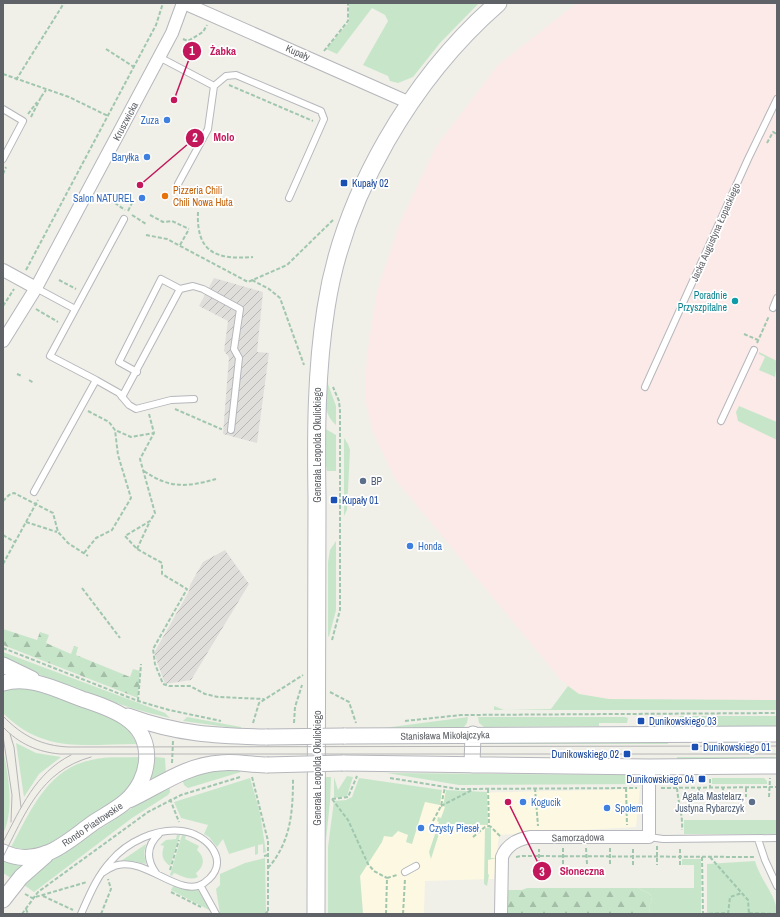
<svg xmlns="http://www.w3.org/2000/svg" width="780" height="917" font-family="'Archivo Narrow',sans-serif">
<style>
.commercial{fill:#fcf8e1}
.industrial{fill:url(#industrial-furrows)}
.medical{fill:#fbeae7}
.green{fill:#c7e6c9}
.forest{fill:url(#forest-firs)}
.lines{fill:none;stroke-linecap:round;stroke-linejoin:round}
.service-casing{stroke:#b5b7bc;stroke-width:8}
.minor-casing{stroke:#b5b7bc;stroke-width:14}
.tertiary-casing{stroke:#b5b7bc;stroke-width:17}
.secondary-casing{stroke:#b6b9be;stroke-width:19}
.path{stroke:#a0c7ae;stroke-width:2;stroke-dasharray:4 2;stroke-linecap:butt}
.service{stroke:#fff;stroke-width:6}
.minor{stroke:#fff;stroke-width:12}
.tertiary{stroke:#fff;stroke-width:15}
.secondary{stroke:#fff;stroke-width:17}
.tram{stroke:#b6b6b7;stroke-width:1}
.tertiary-bridge-casing{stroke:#b5b7bc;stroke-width:17;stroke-linecap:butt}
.tertiary-bridge{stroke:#fff;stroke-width:15}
.shop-dot{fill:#3f7fe0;stroke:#fff;stroke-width:1.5}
.transit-dot{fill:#1a4fb4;stroke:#fff;stroke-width:1.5}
.food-dot{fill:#e8710a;stroke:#fff;stroke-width:1.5}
.culture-dot{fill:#0f9aa8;stroke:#fff;stroke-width:1.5}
.service-dot{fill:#5c6f8a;stroke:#fff;stroke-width:1.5}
.labels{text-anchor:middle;stroke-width:3.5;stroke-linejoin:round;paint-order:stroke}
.street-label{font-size:10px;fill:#5f6267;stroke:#fff}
.shop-label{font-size:10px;fill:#366cbe;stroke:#fff;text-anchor:start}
.transit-label{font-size:10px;fill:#164399;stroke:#fff;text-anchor:start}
.food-label{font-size:10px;fill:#c56008;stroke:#fff;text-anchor:start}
.culture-label{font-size:10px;fill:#0d838f;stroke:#fff;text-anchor:end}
.service-label{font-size:10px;fill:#4e5e75;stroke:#fff;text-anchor:start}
.leader{fill:none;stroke:#c2185b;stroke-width:1.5}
.callout-dot{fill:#c2185b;stroke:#fff;stroke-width:1.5}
.mark-label{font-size:12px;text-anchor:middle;font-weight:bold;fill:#fff}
.callout-label{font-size:11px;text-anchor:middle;font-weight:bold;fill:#c2185b;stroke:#fff;stroke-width:3.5;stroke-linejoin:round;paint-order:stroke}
</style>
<defs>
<pattern id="industrial-furrows" width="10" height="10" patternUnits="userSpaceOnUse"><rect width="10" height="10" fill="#e0deda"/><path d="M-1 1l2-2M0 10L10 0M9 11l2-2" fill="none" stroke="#b9b7b5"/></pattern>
<pattern id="forest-firs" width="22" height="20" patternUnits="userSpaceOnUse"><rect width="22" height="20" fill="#c7e6c9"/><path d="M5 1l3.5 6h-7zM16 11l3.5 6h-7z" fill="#a5bea7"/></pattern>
</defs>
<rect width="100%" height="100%" fill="#f0efe8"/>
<path class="commercial" d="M401,788L469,793L640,789L636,827L499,835L494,879L425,881L424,914H363L360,876Z"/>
<path class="industrial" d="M214,278L263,292L257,352L269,353L257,443L223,434L229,357L224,351L228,321L199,306Z
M225,550L249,584L191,680L165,684L154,653L189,591L190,585L203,562Z"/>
<path class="medical" d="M577,3H777V700L609,699L579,694L561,680L395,479L373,432L366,403L365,390L367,354L377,291L399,225L435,148L498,65Z"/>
<path class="green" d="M349,3H479L440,43L413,77L398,83L390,81L388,76L363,65L388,21L385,15L372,8L337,54L326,49L349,22Z
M759,352L777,361L775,377L759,370L765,357L759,354Z
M327,366L328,384L336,406V425C319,410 326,387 327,366Z
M739,406L777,422V440L738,421L736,412Z
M324,428L336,435V471H327L324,455Z
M344,438L348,444L350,450L347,510L344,516Z
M336,541V610L329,637L328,636V562L330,550Z
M3,652L165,713L170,718C114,706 60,682 7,662L3,660Z
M568,686L579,694L609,699L777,700V710H494V706L504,710L551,709Z
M20,687L37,689L115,719L127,727L137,744C84,744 44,754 3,713V691Z
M680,716H777V726H677V720Z
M187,717L241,727V729L183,721Z
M468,717L467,723L464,727L384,728Z
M478,717H625L628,718L627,723H599V726L484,727L479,723Z
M668,740V744H484L486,743Z
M16,743L36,753L61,757L39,774L24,797Z
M3,749C8,775 15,808 3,834Z
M139,757C138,775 132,787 118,798L46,846L29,850L11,847C30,812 47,769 91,760C106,756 123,758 139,757Z
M155,757L165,758L166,775L144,788L153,773Z
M677,757H775L771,760H677Z
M233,767L241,772L188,788L184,785L182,778L193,774Z
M387,773L631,775L639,777L642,784L459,785Z
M347,776L353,777L347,796L334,798V777L338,790Z
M325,777H331L330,802L326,840Z
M250,778L260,813L266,852L263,853V844L258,845V854L255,855V846L229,854L223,839L217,847L209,837L204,834L208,825L181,818L174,802Z
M359,778L442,790L440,805L425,802L412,844L406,842L408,835L398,831L392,837L384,836L382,842L360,876L363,914H328V847L334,801L346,800L352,797Z
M712,778H764L767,781V784H712Z
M169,784L170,792L168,795L132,818L34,892L24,885L52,860Z
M446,790L487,792L488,825L442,824L431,859L429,852L439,822L437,821L438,817L441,818L445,807L443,806Z
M684,820H777V834H684Z
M485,828H491V858H497L488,860V874L489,875L487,886L484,884Z
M177,835H180L170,866C162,860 161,855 164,846L160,845L166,840L176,839Z
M182,835H186L185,839L199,846L197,850C205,857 205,866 196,873L198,877C189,881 182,876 174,873L172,876L170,875Z
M146,844L144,853L146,864L132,861H121Z
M265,858L266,912L263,914H220L216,889L220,885V874L245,863Z
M682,859H701V914H650L649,907L652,900L650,894L638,888H694V865H682Z
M4,861L22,865L11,878L3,873Z
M755,861C761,882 777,895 777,914H707V864Z
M174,885L185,890H198L211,911L171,890Z"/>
<path class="forest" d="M3,629L37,640L40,632L49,635L46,643L71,654L74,646L78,647L76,655L130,677L133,669L140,671L138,698L3,645Z
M527,888H638L650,894L652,900L649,907L650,914H504V890H522Z"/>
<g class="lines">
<defs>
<path id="service" d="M159,57L214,86L226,76L236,75L321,111L324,119L289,198
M3,109L23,121L3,159
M178,184L208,129L214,86
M36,288L75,309
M180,289L193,286L203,289L240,309L234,349L239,358L231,430
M773,308L777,298
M96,380L119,393L129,405L136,409L171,400L194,399
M645,387L748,159L777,99
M122,397L180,289L161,279L119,362L137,372
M721,421L754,350
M34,492L96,380L50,356L124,219
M649,837L663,839L777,838
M758,839L765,860L777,886
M405,872L416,866
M156,873C146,859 146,846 159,834
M200,885L216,914
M81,914C89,896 97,876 111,861C127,842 156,828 182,831C208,834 233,863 204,883C181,899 147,858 118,865C112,866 107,870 102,873"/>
<path id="minor" d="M184,3L410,103
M3,270L36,288
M3,341L36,288L172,33L183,3
M501,914L502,857C507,844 518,839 531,837H649V767"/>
<path id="tertiary" d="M3,665L32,679
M3,683C30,675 57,690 82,699C97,704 113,709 126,718C156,738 151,779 126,801C116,810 103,816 93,823C80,832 62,848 47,853C32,859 17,859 3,852
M128,716C177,734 215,736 267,737
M344,736L777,734
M343,763L649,767L777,766
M472,765L473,734
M129,800C159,786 186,765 220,763C236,761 251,765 267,765
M3,900L21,877L46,855"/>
<path id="secondary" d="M316,914L317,498C316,434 316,371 326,308C343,195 412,78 498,3"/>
</defs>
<use href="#service" class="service-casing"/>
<use href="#minor" class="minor-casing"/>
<use href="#tertiary" class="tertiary-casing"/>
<use href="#secondary" class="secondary-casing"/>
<path class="path" d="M183,39L188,41L203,32L207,25
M106,49L134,67
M324,51L348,21V3
M3,74L69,97L108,116
M16,80L64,3
M229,85L313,121
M41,97L46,90
M28,114L37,102
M31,117L41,97
M767,143L773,132L777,134
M3,174L6,167
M121,194L124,196
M105,196L125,210
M128,211L133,201
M198,212C196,253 217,260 253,257
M132,215L146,224
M150,215L163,222L172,221L189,229
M146,235L167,239L248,282L287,265L333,220
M180,245L188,231
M26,270L156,25L163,3
M59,280L76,289
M252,280L269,289L280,298L304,365
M3,306L14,289
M36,309L58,322
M744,334L758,340
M757,343L769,316
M17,374L22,376
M29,380L34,383
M175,409L221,429V428
M88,411L109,422L115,430L131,437L154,433
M149,414L154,433L140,459L155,513L150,521L125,536L137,549L162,563V574L187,589L153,649L155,664L163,684L169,686H190L205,694L218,697L264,699
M144,471C170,489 187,487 216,479
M3,501L9,495L14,493L53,513L58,532L68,543L88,556
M26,522L57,532
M3,535L15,542
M137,549L150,521
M84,553L96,538L112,530L131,498L118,455L115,430
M3,564L38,500
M82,588L120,638
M332,640L340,610V411L339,401L333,387
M3,648L138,701L169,710L221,721
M330,692L349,702L356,723
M138,701L141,664
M405,721L461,715L777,713
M253,723L259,703L303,675
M294,723L295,707L302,685
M172,763L173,741
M252,777L268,841V914
M390,778L458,789L637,788
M710,779V788
M535,788L538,826
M626,788L627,825
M661,788L777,787
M677,788C678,802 683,815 682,830
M699,788V797
M746,788V797
M488,789L489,826L491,827L501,837
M769,797L770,778
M723,798V788
M170,799L179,822
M332,799L348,820L368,864L374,871L387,878
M332,799L348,797L357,776
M441,806L474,789
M433,821L441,806L445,787
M473,837L485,827L489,826
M657,846V865
M563,848V864
M586,848L587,864
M610,848V865
M264,856L268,855
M516,857L522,856L755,857
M702,857L703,914
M710,857L748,900L749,914
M539,864V849
M633,865V848
M680,865V848
M268,868C291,842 293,811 293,778
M170,870L179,840
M171,892L201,907
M25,894L32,898L87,882
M43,896L73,910
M26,909L28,914
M749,913L777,914
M22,914L38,892L148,812L181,795L240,777
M101,914L111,889L108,879
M265,914L268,911
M386,914L387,878L397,875
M403,914L405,879
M703,914L728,913
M728,914L730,897L742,893"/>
<use href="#service" class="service"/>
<use href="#minor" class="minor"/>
<use href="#tertiary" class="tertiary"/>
<use href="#secondary" class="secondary"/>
<path class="tram" d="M3,716C22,736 42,746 69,747L777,746
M3,727C19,744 38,752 60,754H777
M10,734L14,747L21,807
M3,736L12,795L11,822
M3,842C21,808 35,773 71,755
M3,857C25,814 40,771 91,757"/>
<defs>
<path id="tertiary-bridge" d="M267,737L344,736
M267,765L343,763"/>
</defs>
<use href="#tertiary-bridge" class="tertiary-bridge-casing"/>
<use href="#tertiary-bridge" class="tertiary-bridge"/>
</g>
<g class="shop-dot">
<circle cx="167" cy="120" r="4"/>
<circle cx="147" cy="157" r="4"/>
<circle cx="142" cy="198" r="4"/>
<circle cx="410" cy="546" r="4"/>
<circle cx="523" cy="802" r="4"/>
<circle cx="607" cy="808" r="4"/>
<circle cx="421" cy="828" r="4"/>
</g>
<g class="transit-dot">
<rect x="340" y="179" width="8" height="8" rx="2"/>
<rect x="330" y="496" width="8" height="8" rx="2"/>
<rect x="637" y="717" width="8" height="8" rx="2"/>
<rect x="691" y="743" width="8" height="8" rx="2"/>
<rect x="623" y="750" width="8" height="8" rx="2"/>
<rect x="698" y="775" width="8" height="8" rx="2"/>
</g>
<circle class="food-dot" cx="165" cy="196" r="4"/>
<circle class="culture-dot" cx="735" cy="301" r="4"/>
<g class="service-dot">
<circle cx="363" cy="481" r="4"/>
<circle cx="752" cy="802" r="4"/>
</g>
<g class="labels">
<g class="street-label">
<text transform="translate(298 52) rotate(23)" y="4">Kupały</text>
<text transform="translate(125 121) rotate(-62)" y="4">Kruszwicka</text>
<text transform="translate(715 232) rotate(-66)" y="4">Jacka Augustyna Łopackiego</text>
<text transform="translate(317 445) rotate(-90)" y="4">Generała Leopolda Okulickiego</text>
<text transform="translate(445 735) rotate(-1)" y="4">Stanisława Mikołajczyka</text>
<text transform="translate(317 768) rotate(-90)" y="4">Generała Leopolda Okulickiego</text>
<text transform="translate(92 824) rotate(-34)" y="4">Rondo Piastowskie</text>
<text transform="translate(578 837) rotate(-1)" y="4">Samorządowa</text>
</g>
<g class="shop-label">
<text x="159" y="124" text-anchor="end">Zuza</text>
<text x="139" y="161" text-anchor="end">Baryłka</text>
<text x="134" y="202" text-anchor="end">Salon NATUREL</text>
<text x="418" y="550">Honda</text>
<text x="531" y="806">Kogucik</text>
<text x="615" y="812">Społem</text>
<text x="429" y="832">Czysty Pieseł</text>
</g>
<g class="transit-label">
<text x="352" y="187">Kupały 02</text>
<text x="342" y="504">Kupały 01</text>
<text x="649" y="725">Dunikowskiego 03</text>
<text x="703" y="751">Dunikowskiego 01</text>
<text x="619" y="758" text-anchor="end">Dunikowskiego 02</text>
<text x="694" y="783" text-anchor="end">Dunikowskiego 04</text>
</g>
<g class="food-label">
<text x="173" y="194">Pizzeria Chili<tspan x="173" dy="12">Chili Nowa Huta</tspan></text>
</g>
<g class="culture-label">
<text x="727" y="299">Poradnie<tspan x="727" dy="12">Przyszpitalne</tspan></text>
</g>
<g class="service-label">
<text x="371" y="485">BP</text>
<text x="744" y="800" text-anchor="end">Agata Mastelarz,<tspan x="744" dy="12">Justyna Rybarczyk</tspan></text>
</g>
</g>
<path class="leader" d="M174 100L192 51M140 185L195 138M508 802L542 871"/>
<g class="callout-dot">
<circle cx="174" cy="100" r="4"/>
<circle cx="140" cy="185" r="4"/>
<circle cx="508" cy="802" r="4"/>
<circle cx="192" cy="51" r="10"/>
<circle cx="195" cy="138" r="10"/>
<circle cx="542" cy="871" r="10"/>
</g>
<g class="mark-label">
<text x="192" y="55">1</text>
<text x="195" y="142">2</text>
<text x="542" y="876">3</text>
</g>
<g class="callout-label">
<text x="223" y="55">Żabka</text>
<text x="224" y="141">Molo</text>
<text x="582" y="875">Słoneczna</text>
</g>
<rect width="780" height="917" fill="none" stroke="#5f6267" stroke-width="8"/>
</svg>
